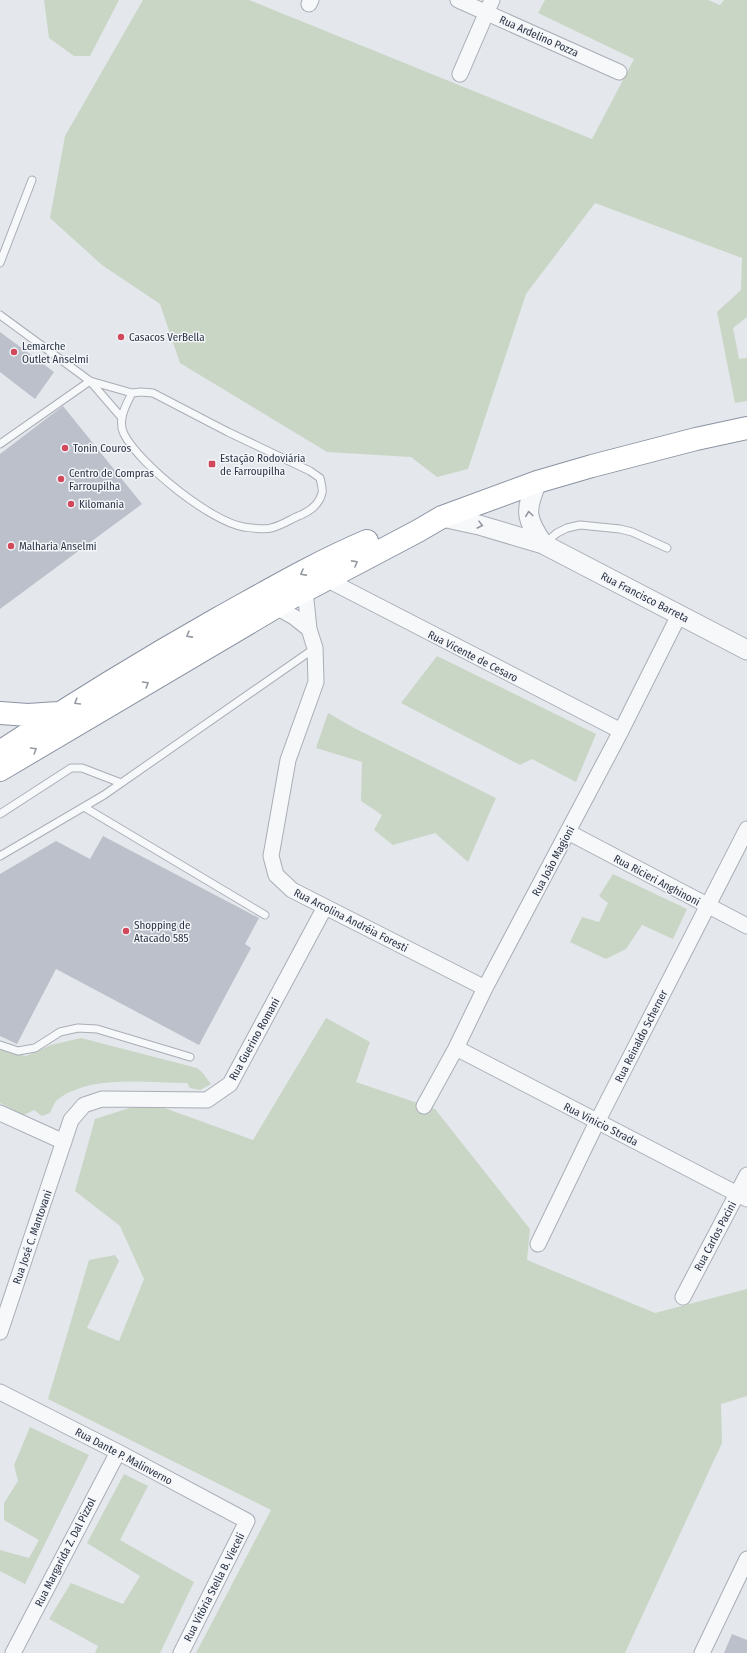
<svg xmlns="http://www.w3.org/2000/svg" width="747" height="1653" font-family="'Fira Sans Condensed',sans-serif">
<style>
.green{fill:#c9d6c5}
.building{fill:#bbc0ca}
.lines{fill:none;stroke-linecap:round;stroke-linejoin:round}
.service-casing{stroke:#a9aeb7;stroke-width:9}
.minor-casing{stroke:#a9aeb7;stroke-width:17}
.tertiary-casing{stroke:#a9aeb7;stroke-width:21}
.trunk-casing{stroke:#8b94a3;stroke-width:24}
.service{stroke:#f7f8fa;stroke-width:7}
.minor{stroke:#f7f8fa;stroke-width:15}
.tertiary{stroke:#f7f8fa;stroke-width:19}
.trunk{stroke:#fff;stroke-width:22}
.oneway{stroke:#9196a0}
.oneway2{stroke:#959aa2}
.poi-dot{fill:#d1495b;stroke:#f4f6f9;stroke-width:1.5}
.labels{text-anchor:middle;stroke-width:3;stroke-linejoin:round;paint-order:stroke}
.street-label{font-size:11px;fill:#2b3445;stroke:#f4f6f9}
.poi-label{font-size:11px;fill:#2b3445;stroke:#f4f6f9;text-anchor:start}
</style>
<rect width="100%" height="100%" fill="#e4e7ec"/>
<path class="green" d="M44,0H119L90,56H74L49,38Z
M143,0H249L592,139L634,59L538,13L545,0H708L720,5L724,0H747V317L733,328L739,359L747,358V401L735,403L717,312L741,290L742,258L595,203L526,294L468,469L437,477L411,457L327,452L180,363L160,304L102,265L50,218L65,136Z
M437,656L596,734L576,782L532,759L520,765L401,703Z
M328,713L356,729L496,798L468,862L435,833L393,845L374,830L382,815L361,801L362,762L316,748Z
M613,874L687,909L673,939L642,925L626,949L606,959L570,942L582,917L599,922L608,903L599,896Z
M326,1018L370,1042L356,1082L435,1109L530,1229L527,1260L655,1313L747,1289V1396L721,1404L722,1443L625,1653H196L271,1510L48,1399L89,1260L115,1255L119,1261L87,1328L119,1341L144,1279L120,1226L75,1191L95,1119L148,1102L253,1140Z
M81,1038L197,1068L202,1072L211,1084L200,1090L190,1088L187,1083C147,1083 90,1074 57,1100C54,1103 52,1109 50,1113L42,1116L34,1110L24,1115L0,1103V1049L26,1056L51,1045Z
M30,1427L89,1455L25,1584L0,1571V1550L29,1558L39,1540L4,1520V1503L18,1481L14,1465Z
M124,1474L148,1486L120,1540L194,1582L160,1653H95L98,1646L49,1619L71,1583L123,1604L140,1576L87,1543Z"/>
<path class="building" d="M0,332L54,372L35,399L0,372Z
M63,406L142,504L0,609V454Z
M103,836L259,918L245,944L251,948L199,1045L56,969L17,1044L0,1036V874L56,841L90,859Z
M732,1634L747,1640V1653H724Z"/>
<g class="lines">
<defs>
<path id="service" d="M0,263L32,180
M0,315L90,381L0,444
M122,418L90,381L132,393L141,392L153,393L228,432L310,471L320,478C321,483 323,489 322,493C319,506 307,513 296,517C288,521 280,526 271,528C264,530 252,528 244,527C211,522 139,464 124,434C117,420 126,405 132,393
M545,543L557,533L567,528L580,525L620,529L632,532L667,548
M84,807L265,915
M0,814L71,768H82L121,783
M0,856L104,795L315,648
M0,1045L18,1051L35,1048L60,1032L78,1028L97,1029L190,1057"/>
<path id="minor" d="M458,0L619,72
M309,4L311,0
M460,74L492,0
M326,579L621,731
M305,590L309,629L315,648L316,682L288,760L271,856L276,875L292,890L485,988
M276,607L294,617L309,629
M568,832L747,926
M456,1048L747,1199
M424,1106L456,1048L485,988L621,731L679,615
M0,1113L64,1142
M538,1244L597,1122L747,829
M683,1297L747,1175
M0,1332L71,1120L84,1105L102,1099L207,1100L230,1084L325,907
M0,1392L118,1452L247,1521L181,1653
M13,1653L118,1452
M702,1653L747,1559"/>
<path id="tertiary" d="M537,482C525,510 525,518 543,544
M442,517L479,525L543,544L747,650"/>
<path id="trunk" d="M0,713L28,715L58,713
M0,752C71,705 143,661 217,619C266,592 315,563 367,541
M0,770L291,598L418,531L442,517L537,482L592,466L696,439L747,428"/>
</defs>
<use href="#service" class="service-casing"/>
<use href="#minor" class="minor-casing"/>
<use href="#tertiary" class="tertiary-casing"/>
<use href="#trunk" class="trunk-casing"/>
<use href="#service" class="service"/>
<use href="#minor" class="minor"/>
<use href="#tertiary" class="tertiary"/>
<use href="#trunk" class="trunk"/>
</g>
<defs><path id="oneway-chevron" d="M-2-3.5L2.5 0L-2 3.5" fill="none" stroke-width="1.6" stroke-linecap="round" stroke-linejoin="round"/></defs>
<g class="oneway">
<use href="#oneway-chevron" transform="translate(529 514) rotate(-97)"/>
<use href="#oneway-chevron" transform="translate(480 525) rotate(14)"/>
</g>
<g class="oneway2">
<use href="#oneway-chevron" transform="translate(355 563) rotate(-29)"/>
<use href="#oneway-chevron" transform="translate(303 573) rotate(152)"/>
<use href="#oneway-chevron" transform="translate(189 635) rotate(151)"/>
<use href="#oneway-chevron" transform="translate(146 684) rotate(-31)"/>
<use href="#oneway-chevron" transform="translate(77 702) rotate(149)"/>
<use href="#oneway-chevron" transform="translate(34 750) rotate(-31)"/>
</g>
<g class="poi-dot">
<circle cx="121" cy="337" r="4"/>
<circle cx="14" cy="352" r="4"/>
<circle cx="65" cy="448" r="4"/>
<rect x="208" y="460" width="8" height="8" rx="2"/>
<circle cx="61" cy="479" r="4"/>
<circle cx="71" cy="504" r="4"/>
<circle cx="11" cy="546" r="4"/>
<circle cx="126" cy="931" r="4"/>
</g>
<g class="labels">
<g class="street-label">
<text transform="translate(539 36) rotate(24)" y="4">Rua Ardelino Pozza</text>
<text transform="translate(645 597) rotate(27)" y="4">Rua Francisco Barreta</text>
<text transform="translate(473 656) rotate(27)" y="4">Rua Vicente de Cesaro</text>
<text transform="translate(553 861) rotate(-62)" y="4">Rua João Magioni</text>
<text transform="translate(657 880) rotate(28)" y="4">Rua Ricieri Anghinoni</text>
<text transform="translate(351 920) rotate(27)" y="4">Rua Arcolina Andréia Foresti</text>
<text transform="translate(641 1036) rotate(-63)" y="4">Rua Reinaldo Scherner</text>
<text transform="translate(254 1039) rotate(-61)" y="4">Rua Guerino Romani</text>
<text transform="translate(601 1124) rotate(27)" y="4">Rua Vinicio Strada</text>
<text transform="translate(715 1236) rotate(-62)" y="4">Rua Carlos Pacini</text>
<text transform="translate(32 1237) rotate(-71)" y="4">Rua José C. Mantovani</text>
<text transform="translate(124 1456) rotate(28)" y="4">Rua Dante P. Malinverno</text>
<text transform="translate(65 1552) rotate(-63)" y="4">Rua Margarida Z. Dal Pizzol</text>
<text transform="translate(214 1587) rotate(-63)" y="4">Rua Vitória Stella B. Vieceli</text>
</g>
<g class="poi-label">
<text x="129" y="341">Casacos VerBella</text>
<text x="22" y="350">Lemarche<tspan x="22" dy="13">Outlet Anselmi</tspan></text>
<text x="73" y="452">Tonin Couros</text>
<text x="220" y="462">Estação Rodoviária<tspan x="220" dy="13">de Farroupilha</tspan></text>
<text x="69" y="477">Centro de Compras<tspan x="69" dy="13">Farroupilha</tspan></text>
<text x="79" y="508">Kilomania</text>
<text x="19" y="550">Malharia Anselmi</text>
<text x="134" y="929">Shopping de<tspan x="134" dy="13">Atacado 585</tspan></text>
</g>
</g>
</svg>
